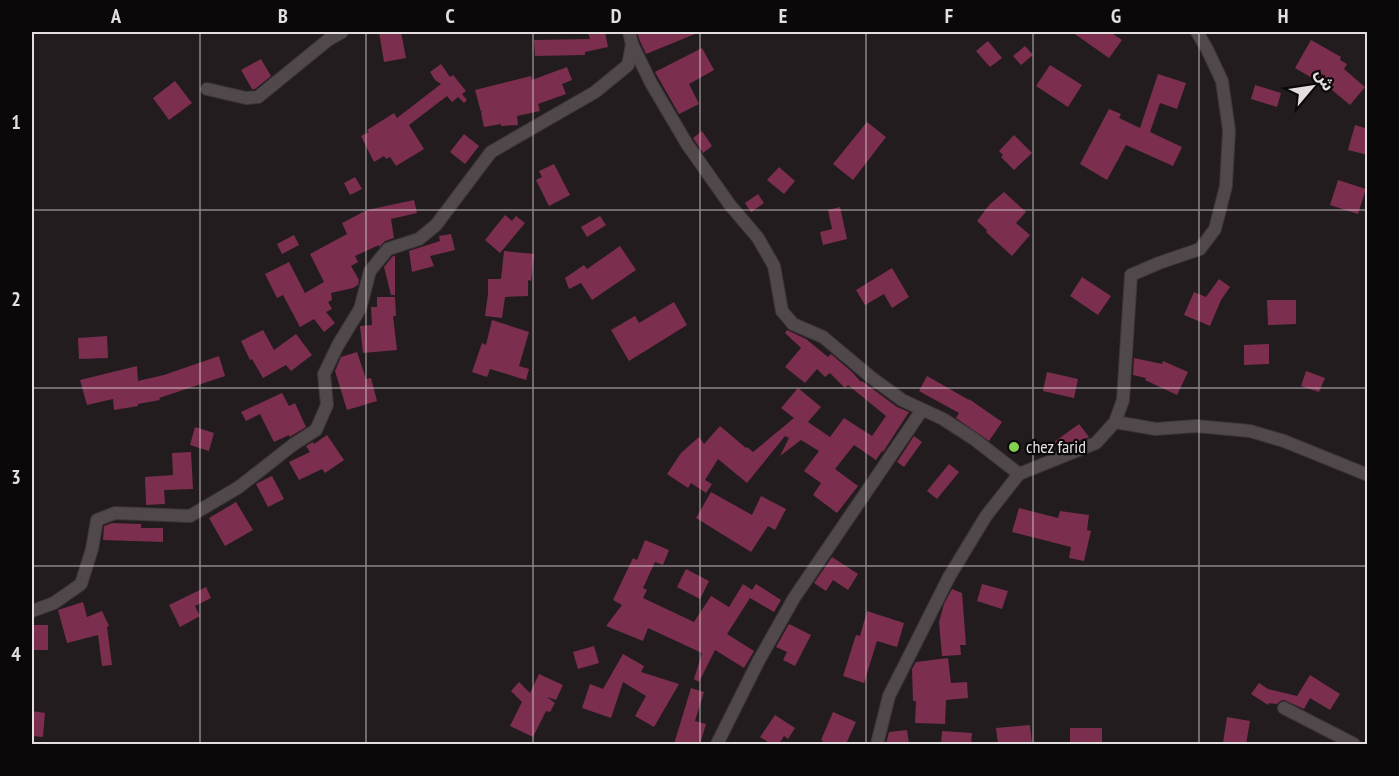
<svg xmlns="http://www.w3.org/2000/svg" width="1399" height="776" font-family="'PT Sans Narrow','Noto Sans Arabic',sans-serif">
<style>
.building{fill:#7c2e4f}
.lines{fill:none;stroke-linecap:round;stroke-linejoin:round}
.street-casing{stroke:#3c3638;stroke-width:14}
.street{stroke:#50484a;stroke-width:12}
.grid{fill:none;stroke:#e4dee0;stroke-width:1.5;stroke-opacity:0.55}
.poi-dot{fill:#82d050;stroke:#0a0808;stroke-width:2}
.labels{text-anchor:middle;stroke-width:4.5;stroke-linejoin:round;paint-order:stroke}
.poi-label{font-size:18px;fill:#e4dee0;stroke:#0a0808;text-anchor:start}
.neatline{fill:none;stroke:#e4dee0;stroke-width:2}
.grid-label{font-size:20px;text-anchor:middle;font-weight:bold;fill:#e4dee0}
</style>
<rect width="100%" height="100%" fill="#231c1e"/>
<path class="building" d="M379,32H401L406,58L384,62Z
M588,32H605L608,47L585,52V55L535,56L534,40L590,39Z
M637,32H700L646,54L640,41Z
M1072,32H1110L1122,40L1109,58Z
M1311,40L1341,57L1340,60L1347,64L1344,69L1365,87L1350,105L1320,80L1319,82L1295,68Z
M988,41L1002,58L990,67L976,51Z
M1025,46L1033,55L1021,65L1013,56Z
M702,48L714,70L689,84L699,104L679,114L655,72Z
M261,59L271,76L255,89H252L241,70Z
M441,64L450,77L453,75L466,91L462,94L467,100L464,103L458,97L452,102L447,96L409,125L424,149L396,166L390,157L386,159L384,156L374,162L361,136L369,132L367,130L394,113L397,118L441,84L435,80L430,72Z
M1050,65L1082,85L1068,107L1036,86Z
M567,67L572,80L562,84L566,94L538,104L540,111L517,116L518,125L501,126V124L484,127L481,113L483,111L481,112L475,90L531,76L532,80Z
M1158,74L1186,83L1177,109L1160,103L1150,132L1182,147L1173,166L1126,145L1107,180L1080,164L1109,109L1121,114L1119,118L1140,128Z
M175,81L192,103L169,120L153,98Z
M1255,85L1281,93L1277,107L1251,99Z
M867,122L886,137L853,180L833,164Z
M1355,125L1368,129V155L1348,150Z
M702,131L712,146L703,153L693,138Z
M464,134L479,146L465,164L450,152Z
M1014,135L1032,153L1014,170L1001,157L1003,155L999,151Z
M554,164L570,195L549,206L536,180L542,177L539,171Z
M779,167L795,181L784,194L767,180Z
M355,177L362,189L350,195L344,183Z
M1338,180L1366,189L1358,214L1330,205Z
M1004,192L1026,212L1016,223L1030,235L1012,256L986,232L987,230L977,221L990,204Z
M758,194L764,203L751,212L745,203Z
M414,200L417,213L391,219L394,238L385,241L379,247V245L355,256L358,262L351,266L359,280L358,285L353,288L331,293L332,300L328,302L332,309L326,312L335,323L324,332L314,319L300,327L283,295L277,298L265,274L289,262L305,293L324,282L310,254L347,234L342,223L367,210Z
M840,207L847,239L823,245L820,232L832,229L828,210Z
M505,215L512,221L516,216L525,223L500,253L485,240Z
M600,216L606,225L587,237L581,227Z
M451,234L455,250L430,256L434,266L412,272L409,251L440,241L439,236Z
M294,235L299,245L282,254L277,244Z
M620,246L636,270L592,300L581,283L569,289L565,278L584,265L587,269Z
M504,251L534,254L531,281L528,280V296L505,297L502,318L485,316L488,294V279H501Z
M393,256H395V295H391L384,267Z
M892,268L909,297L892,308L884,294L865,305L856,290Z
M1082,277L1111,296L1098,315L1070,296Z
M1219,279L1230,287L1221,300L1210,326L1184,315L1194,292L1206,297Z
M377,297H395L396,316H393L397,350L363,353L360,326L372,325L371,307H377Z
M1267,300H1296V324L1268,325Z
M674,302L687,325L629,361L611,330L635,316L639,323Z
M492,320L529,332L519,366L529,369L526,380L490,369L487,377L472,372L482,343L486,345Z
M263,330L274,350L296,334L312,355L291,371L286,365L263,378L252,359L250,360L241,341Z
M787,330L806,339L828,357L831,354L852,372L861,382L862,381L897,407L909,412L883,452L882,451L876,460L854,445L835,469L858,486L837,513L813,495L821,483L804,471L819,451L801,440L780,456L789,438L785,436L747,483L718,459L705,480L712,484L706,493L691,483L688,488L667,474L681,453L699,437L704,444L720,426L746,448L747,447L753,452L794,418L781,408L798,388L821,407L808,422L830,437L844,418L872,436L886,416L848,385L845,388L830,373L825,377L817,369L805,383L785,367L801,348L785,333Z
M107,336L108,358L79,359L78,338Z
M1269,344V364L1244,365V345Z
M357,352L366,379L371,378L377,401L347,410L335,371L341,357Z
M219,356L225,376L159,398L160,400L138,404V406L114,410L113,399L87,405L80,380L137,366L138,381L164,375Z
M1134,358L1162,364L1163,361L1188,372L1177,395L1145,380L1146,378L1133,375Z
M1306,371L1325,378L1319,392L1301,386Z
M1047,372L1078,379L1074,398L1043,391Z
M927,376L969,400V399L1002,422L989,441L956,418L959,413L919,391Z
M282,393L289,406L295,403L306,427L291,436L290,437L289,435L274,442L260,414L246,421L241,412Z
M1079,424L1089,437L1059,449L1054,442Z
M195,427L214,433L209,451L190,445Z
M327,435L344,460L325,473L322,469L299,480L289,462L310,452L306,446L313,442L314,444Z
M914,436L922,442L904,467L897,462Z
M191,452L193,489L164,490L165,504L146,505L145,477L173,475L172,453Z
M949,464L959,472L937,499L927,491Z
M272,476L284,499L268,507L256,484Z
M711,492L752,515L761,496L786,509L775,530L768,526L751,552L696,518Z
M236,502L253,530L225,546L209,518Z
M1019,508L1058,518L1060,511L1089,515L1087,530L1091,531L1084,561L1069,558L1071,547L1012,532Z
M112,523L141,524V528H163V542L103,540L104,526Z
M645,540L669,550L663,565L655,562L643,588L647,590L643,598L694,622L711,596L729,607L743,584L752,590L756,584L781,600L774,612L750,598L727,634L754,651L744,668L715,650L699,682L694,679L702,653L648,628L643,641L606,626L622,605L613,600L633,558L637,560Z
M832,557L858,574L848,590L833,580L826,591L814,583Z
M686,569L709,581L700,599L677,587Z
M982,584L1008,591L1002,609L977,601Z
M206,587L211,598L195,606L200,616L180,627L169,605Z
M952,589L962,593L966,645H960L961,655L942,656L939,622L944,604Z
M83,602L87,617L102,611L109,626L107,627L112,665L102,666L98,635L67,643L58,610Z
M867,611L904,623L897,647L877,641L864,683L843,676L856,635L860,636Z
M789,624L811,635L795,666L783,660L787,652L776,647Z
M32,625H48V650H32Z
M594,646L599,663L578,669L573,652Z
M623,654L644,666L641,672L679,684L654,727L635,716L646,696L623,682L611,718L582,708L590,684L603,689Z
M948,658L951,683L967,682L968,698L946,700L945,724L915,723L916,701H913L912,669L916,662Z
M539,674L563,685L556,700L547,697L555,703L550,712L546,711L533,737L510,726L522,702L511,691L519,682L530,693Z
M1310,675L1340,694L1330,710L1310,698L1304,709L1284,700L1280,701L1277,704L1269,703L1268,705L1251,694L1259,683L1268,689L1297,696Z
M691,688L704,692L695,721L706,724L700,744H674Z
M32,711L45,713L43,737L32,736Z
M833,712L856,722L846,744H821L823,741L821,740Z
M775,715L795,728L788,739L784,736L779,744H771L760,737Z
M1227,717L1250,721L1246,744L1223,743Z
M1030,725L1032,744H998L996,728Z
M1070,728H1102V744H1070Z
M907,730L909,744H895V743L886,744L889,732Z
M942,731L972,733L971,744H941Z"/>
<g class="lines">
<defs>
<path id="street" d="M632,44L651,83L687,144L730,205L758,238L774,266L782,311L793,324L823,337L872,378L902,400L943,419L974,439L1019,474
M207,89L246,98L258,97L328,40L342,32
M1115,422L1156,429L1196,426L1250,431L1284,441L1368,475
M32,611L54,603L81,584L92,549L97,520L115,513L190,516L239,487L294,444L316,430L327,405L324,374L338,345L360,309L370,271L388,249L419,239L436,225L491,152L595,92L628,65L632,44L629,32
M1284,708L1354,744
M717,744L759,660L794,598L922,410
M877,744L889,696L949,577L986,516L1019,474L1096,443L1115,422L1123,400L1131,275L1159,263L1200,249L1215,229L1226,186L1229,130L1222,81L1207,49L1197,32"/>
</defs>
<use href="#street" class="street-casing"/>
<use href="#street" class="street"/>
</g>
<path class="grid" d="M200,32V744M366,32V744M533,32V744M700,32V744M866,32V744M1033,32V744M1199,32V744M32,210H1368M32,388H1368M32,566H1368"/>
<circle class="poi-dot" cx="1014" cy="447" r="6"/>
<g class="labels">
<g class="poi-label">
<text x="1026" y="453">chez farid</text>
</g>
</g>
<rect width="1399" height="776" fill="none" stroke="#0a0808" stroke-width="66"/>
<g transform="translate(1312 87) rotate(61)" stroke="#0a0808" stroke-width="4.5" paint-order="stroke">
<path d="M0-4.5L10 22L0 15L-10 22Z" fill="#e4dee0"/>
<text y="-9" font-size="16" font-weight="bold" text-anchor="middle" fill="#e4dee0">ش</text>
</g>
<rect x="33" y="33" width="1333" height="710" class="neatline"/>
<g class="grid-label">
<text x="116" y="23">A</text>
<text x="283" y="23">B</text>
<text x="450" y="23">C</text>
<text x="616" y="23">D</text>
<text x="783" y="23">E</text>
<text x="949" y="23">F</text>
<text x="1116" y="23">G</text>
<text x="1283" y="23">H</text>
<text x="16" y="129">1</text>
<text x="16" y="306">2</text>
<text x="16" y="484">3</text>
<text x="16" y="661">4</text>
</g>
</svg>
